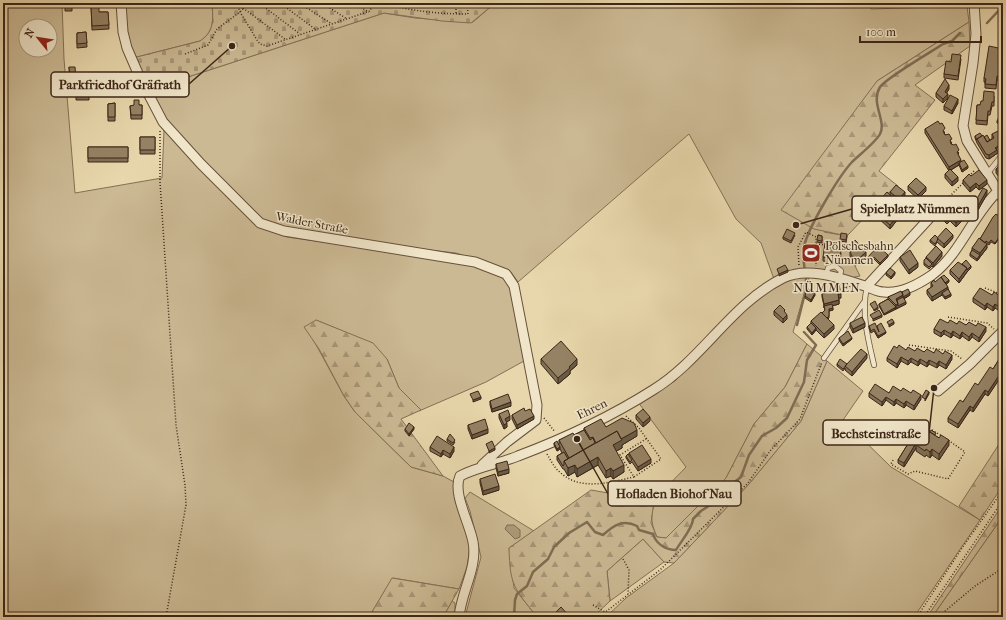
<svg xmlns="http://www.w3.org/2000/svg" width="1006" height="620" font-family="'IM FELL French Canon',serif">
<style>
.green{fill:#cbb993;stroke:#847055;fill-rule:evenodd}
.forest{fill:url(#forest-firs);stroke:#847055}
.cemetery{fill:url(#cemetery-stones);stroke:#847055}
.water{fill:#ae9b79;stroke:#806c52}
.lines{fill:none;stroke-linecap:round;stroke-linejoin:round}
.stream{stroke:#806c52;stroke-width:2.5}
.lane-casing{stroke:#67523c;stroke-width:6}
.street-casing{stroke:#67523c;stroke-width:11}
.path{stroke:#3c2617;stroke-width:1.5;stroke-dasharray:1 2;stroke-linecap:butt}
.lane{stroke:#f0e5c9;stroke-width:4.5}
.street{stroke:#f0e5c9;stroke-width:9}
.wall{fill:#807056;stroke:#3c2617}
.shaded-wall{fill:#685b46;stroke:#3c2617}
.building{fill:#958264;stroke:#3c2617}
.labels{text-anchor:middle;stroke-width:3;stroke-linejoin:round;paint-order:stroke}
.street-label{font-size:12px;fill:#3c2617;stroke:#f0e5c9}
.poi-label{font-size:12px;fill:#3c2617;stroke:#f0e5c9;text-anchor:start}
.neighbourhood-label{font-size:13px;letter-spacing:1px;fill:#3c2617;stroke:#f0e5c9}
.leader{fill:none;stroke:#3c2617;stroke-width:1.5}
.callout-dot{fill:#3c2617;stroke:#f0e5c9;stroke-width:1.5}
.callout{fill:#f0e5c9;stroke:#3c2617;stroke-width:1.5}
.callout-label{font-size:13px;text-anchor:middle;font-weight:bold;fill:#3c2617}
</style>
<defs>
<pattern id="forest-firs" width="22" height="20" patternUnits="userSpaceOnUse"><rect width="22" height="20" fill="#cbb993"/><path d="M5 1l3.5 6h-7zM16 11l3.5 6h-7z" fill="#a69677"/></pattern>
<pattern id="cemetery-stones" width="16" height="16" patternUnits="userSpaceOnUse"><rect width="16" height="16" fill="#cbb993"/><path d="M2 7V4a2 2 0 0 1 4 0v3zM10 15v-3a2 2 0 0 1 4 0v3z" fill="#a69677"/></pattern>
</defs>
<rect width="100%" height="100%" fill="#e8d7ac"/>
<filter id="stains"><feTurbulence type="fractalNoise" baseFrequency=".005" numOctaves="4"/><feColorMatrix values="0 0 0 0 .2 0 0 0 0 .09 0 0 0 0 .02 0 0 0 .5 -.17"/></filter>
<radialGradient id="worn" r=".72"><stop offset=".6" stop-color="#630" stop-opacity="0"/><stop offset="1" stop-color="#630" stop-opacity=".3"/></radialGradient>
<path class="green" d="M3,3H62L64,59L75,193L162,178L164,130L255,225L287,237L451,260C471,265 495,269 510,284L524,361L486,382L419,411L399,388L387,359L342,331L316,320L314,341L344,396L355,412L411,467L443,476L454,482L456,502L470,546L467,567L459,589L393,578L369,617H3ZM26,26H50V50H26Z
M124,3H212C213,19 215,31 200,41L133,58L126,34Z
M495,3H870L871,9L967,6L969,22L877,81L824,232L847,236L846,245L853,254L850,256L860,276L850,278L823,272L774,279L761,243L736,219L689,134L518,282L511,272L456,253L393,246L265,223L167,124L148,90L384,13L415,18L473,22Z
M803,277L809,278L793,332L807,344L785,387L754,424L726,478L666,538L657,537C641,504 665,490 686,467L638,402L675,381L755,300L784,281Z
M827,361L863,391L843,420L891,467L980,520L914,617H606L626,598L674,563L749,484L801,421Z
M470,492L534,531L509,548L514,588L537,617H465L481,557L470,511L465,498Z
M1003,516V617H932Z
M643,539L664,562L610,601L607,571Z
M452,601L455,603V617H443Z"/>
<path class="forest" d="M969,22L970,46L915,85L935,100L879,171L898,186L887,194L847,236L814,229L781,210L877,81Z
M316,320L373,343L387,359L399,388L421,410L401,419L443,476L411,467L355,412L344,396L319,349L304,327Z
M807,344L827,361L801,421L749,484L674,563L664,562L643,539L607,571L610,601L593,617H537C514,588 510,586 509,548L591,490L654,501L651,523L657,537L666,538L726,478L754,424L785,387Z
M1003,438V485L980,520L959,506Z
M1003,504V516L932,617H927Z
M392,578L459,589L443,617H369Z"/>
<path class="cemetery" d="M212,3H495L471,23L442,21L384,13L148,90L133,58L200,41C215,31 213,19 212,3Z"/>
<path class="water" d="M507,525H514L520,530V537L515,539L505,529Z"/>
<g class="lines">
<path class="stream" d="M987,23L1003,6
M805,271C804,263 802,255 804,247C807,229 839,176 852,162C859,155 875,143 880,134C887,121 870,103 880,87C886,78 931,52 943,44L952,41L960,33
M797,325L806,289V276
M514,617L515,600L517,594L527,586L533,572L548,559L554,547L569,533L587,522L595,532L603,535C614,525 623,519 637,526L639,530L653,534C656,544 666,550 676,550C681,541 693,528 693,519L701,511L716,501L728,487L741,477L749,455L762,436L776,428L787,418L804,382L807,360L816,345L804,332"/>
<defs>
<path id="lane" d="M987,174L1003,154
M826,276L828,268L835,266L841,271L839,279
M867,286C861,313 868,339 874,365
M824,358L864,302"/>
<path id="street" d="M121,3L123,32L127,48L140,78L163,122L201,164L260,223L284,231L475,262L506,274L514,286L537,405L536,420L507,442L482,465
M974,3L976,34L973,63L963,126L967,141L1003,199
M867,286L936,211
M938,391L970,364L1003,331
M459,617C461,592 478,567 473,542C470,524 452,493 460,476C479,466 499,464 518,456C563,439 612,416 653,390C702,360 731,304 783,278C808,266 840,278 865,286C871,288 877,292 884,292C900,294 919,284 932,275C961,253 972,216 998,191"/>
</defs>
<use href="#lane" class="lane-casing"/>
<use href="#street" class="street-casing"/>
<path class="path" d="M237,3L240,12L257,40L260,44L267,46L370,11L373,3
M259,3L300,34
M280,3L315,29
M299,3L332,24
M322,3L347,19
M353,3L369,12
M382,3C411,11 438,14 468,14L467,3
M456,3V14
M243,8L285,39
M185,54L208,45L217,29L240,12L248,3
M160,131V182L176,425L185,485L186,505L166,617
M969,176L975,170
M941,205L964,182
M816,244L827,245
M799,265L798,247L806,232L816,237V266
M985,288L1003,295
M948,317L987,323L994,329
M909,345L951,351L962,359
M626,416L639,428L661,459L634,477L620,455L646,439
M544,418L555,432
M932,430L942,436
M547,454C551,461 555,469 562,474C582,491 611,482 634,477
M893,460L891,464L908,474L915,471L948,479L965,452L948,440
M623,559L629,570L628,594
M593,605L605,612
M599,617L660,570L748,483L770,451L800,419L822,362
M917,617L962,548L1003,490
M924,617L1003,500
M938,617L975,586L1003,568"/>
<use href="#lane" class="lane"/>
<use href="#street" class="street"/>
</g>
<path class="wall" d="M65,3H72V11H65Z
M91,6L99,12H108L109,29L92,30Z
M86,32L87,47L77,48V33Z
M1003,49L1001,70L999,80H997L996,89L985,88V82H984V78Z
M961,59L958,80L944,78V74L951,62Z
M69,67L76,79L89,96V100H76V83H70Z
M949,89L946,93L943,103L936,97V93Z
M994,96V106H992L990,115H988L987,125L976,124L977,105H980L983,101Z
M115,103V121H108V104Z
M958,103L952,114L944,110V106Z
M142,105V119H131L130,106Z
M1003,116V127L997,123V121L1001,120V118Z
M925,129L945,132L944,133L952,143L951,144L959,153L958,154L961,162L968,168L962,172L959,165L951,170L958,181L952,186L945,178V174L949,171L925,133Z
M992,134L1001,148L1002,150L989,159L986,158L977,143L975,138V136H982L990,140L992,139Z
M140,137H155V154H140Z
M88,147H128V162H88Z
M1003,163V182L996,173V169Z
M971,176L987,184L979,190L976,187L970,192L963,184V180Z
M908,186L926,191L918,199L908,190Z
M890,192L905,196L899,203L898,202V206L894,211L898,219L890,229L877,217V214L883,206L880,204V200L890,195Z
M987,194L978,210L974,208V204Z
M957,200L965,204L969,213L956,227L950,221L947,224L942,219V217H947V215L958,203L957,202Z
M916,205H926L921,211L916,207Z
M996,214L995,244L991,242L989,245L986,243L987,248L977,261L970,256V254L972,250V248L980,239Z
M795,235L791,243L783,239V237Z
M818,235L822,236V243L817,242Z
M847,236L846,242L840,241V239Z
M938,238H953L944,248L937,242L935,246L930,242V240Z
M850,245L866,256L855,266L850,256V252L851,251L850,249Z
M841,253L840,263L823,261V257Z
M942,256L933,267L932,266L929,269L924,265V263L926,259V257Z
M868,257H888L880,265L874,259L871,262L868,259Z
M900,257L918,267L909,274L900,261Z
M962,264L971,268L967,272L959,283L950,274V270Z
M886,273L895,274L891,279L886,275Z
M935,282H949L946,284L951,296L945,299L942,295L932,301L927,294V290L931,288V283Z
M832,287L841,298H839V304L832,306L833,310L829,311V318L828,319L834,329L824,338L816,330L812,335L807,329V327L811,324V321L822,313L825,310L822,297V294L832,291Z
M902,292L910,295L904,299L906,304L884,315L879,306V304L888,299V297Z
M1003,294V309L1001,312L995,308L993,311L987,307L985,310L973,302V298L992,295L1000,296Z
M815,295L811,302L805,298V296Z
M774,311L785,313L787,319L783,323L774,315Z
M850,323L865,327L853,333L850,327Z
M948,323L976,326L986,331L979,342L972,337L969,341L962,336L960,339L953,335L951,338L944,334L941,337L934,333V329Z
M869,326L878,328L877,326L886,333L878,338L874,331L871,333L869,328Z
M839,338L852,339L843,346L839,340Z
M897,348L906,350L943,354L952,359L946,369L939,365L937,368L929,364L927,367L920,363L918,366L911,362L908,365L901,361L897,368L887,361V358Z
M1003,353V380L1000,378L988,396L985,394L973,412L970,410L958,428L948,422V418L993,369Z
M867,358L852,376L845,370V368L843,371L837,366V364H847Z
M541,359L577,365L570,371V374L558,384L541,364Z
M901,391L921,399L914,410L906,405L904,408L896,403L894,406L886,400L882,406L869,397V393H889Z
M490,401L511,406L492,412L490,405Z
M525,411L534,419L517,429L512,419V415Z
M499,414L510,420L506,422L507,427L504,429L499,418Z
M636,415L650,421L643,427L636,419Z
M468,425L488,433L472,439L468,429Z
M606,427L637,436L622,445V448L616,451L624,472L613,479L611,476L606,478L598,465L577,477L575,472L568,476L564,469H563L557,460V456L562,453L560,449L557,451L554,445V443L559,444V440L574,435L584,430V428Z
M405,429H414L409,436L405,431Z
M936,436L949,445L939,460L932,455L930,458L926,455L925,457L916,451V448L904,467L898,463V460L911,439V437Z
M447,439L455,442L453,445L447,441Z
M430,447L454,451L450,458L443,454L441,457L430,451Z
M629,453L651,463L638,471L632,462L630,464L626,458V456L629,455Z
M496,464L509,473L498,476L496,468Z
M480,479L499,490L483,495L480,483Z
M556,612L569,617H557L556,616Z"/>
<path class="shaded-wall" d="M1003,49L1001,70L999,80V76Z
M949,85V89L945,96V92Z
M948,94V98L943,103V99Z
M958,99V103L952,114V111Z
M1003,143V146L997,151L1002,149V150L989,159V155L995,148Z
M961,160V164L959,163V165L949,171V167Z
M968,166V168L962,172V170Z
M958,177V181L952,186V182Z
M987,180V184L979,190V186Z
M976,183V187L970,192V188Z
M926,187V191L918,199V195Z
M987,190V194L978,210V206Z
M905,192V196L899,203V199Z
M898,202V206L892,213V209Z
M926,203V205L921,211V209Z
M969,209V213L956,227V223Z
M898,215V219L890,229V225Z
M1003,232V234L995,244V243Z
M953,235V238L944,248V244Z
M987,244V248L977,261V259L980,255V253Z
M866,252V256L855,266V262Z
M942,252V256L933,267V263Z
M888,255V257L880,265V263Z
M918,263V267L909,274V270Z
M971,266V268L967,272L959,283V279L967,268Z
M788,270V272L779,276V274Z
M895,272V274L891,279V277Z
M949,280V282L945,285V283Z
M948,287V291L942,293V295L932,301V297Z
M815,293V295L811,302V300Z
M910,293V295L897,302L896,299L903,295Z
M838,294H841V298H838Z
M951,294V296L945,299V297Z
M839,300V304L825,308L824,306V308V304Z
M906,302V304L896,309V305L898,304Z
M987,303V307L985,310V306Z
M995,304V308L993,311V307Z
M1003,305V309L1001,312V308Z
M878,307V309L874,311V310Z
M896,307V309L884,315V314Z
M833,308V310L829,311V309Z
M787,315V319L783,323V319Z
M882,315V317L873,321V319Z
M894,322V324L889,327V325Z
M865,323V327L853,333V329Z
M834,325V329L824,338V334Z
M986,327V331L979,342V338Z
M816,328V330L812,335V333Z
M944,330V334L941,337V333Z
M953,331V335L951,338V334Z
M886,332V333L878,338V336Z
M962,332V336L960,339V336Z
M972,333V337L969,341V337Z
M852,338V339L843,346V344Z
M867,354V358L852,376V372Z
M952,355V359L946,369V365Z
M901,357V361L897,368V364Z
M911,358V362L908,365V361Z
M577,359V365L570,371V374L558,384V378Z
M920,359V363L918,366V362Z
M929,360V364L927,367V363Z
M939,361V365L937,368V364Z
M1000,374V378L988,396V392Z
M985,390V394L973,412V408Z
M929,392V394L925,401V399Z
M921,395V399L914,410V406Z
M481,397V399L473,402V400Z
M886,397V400L882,406V402Z
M896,399V403L894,406V402Z
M906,401V405L904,408V404Z
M511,402V406L492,412V409Z
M970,406V410L958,428V424Z
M510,416V420L505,423V419Z
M534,416V419L517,429V425Z
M650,417V421L643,427V423Z
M507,423V427L504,429V425Z
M414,427V429L409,436V434Z
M488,429V433L472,439V435Z
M637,430V436L622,445V448L613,453V445L621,439Z
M949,440V445L939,460V454Z
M916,443V448L904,467V463Z
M454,447V451L450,458V454Z
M560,447V449L557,451V449Z
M495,448V450L489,453V451Z
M932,449V455L930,458V452Z
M443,450V454L441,457V454Z
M598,457V465L577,477V469Z
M651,459V463L638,471V467Z
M575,465V472L568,476V468Z
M624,465V472L613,479V471Z
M611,468V476L606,478V471Z
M509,469V473L498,476V472Z
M499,486V490L483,495V491Z"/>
<path class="building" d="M65,3H72V7H65Z
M91,6H99V12H108L109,25L92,26Z
M86,32L87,43L77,44V33Z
M989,46L1003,49L1001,67L999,76H997L996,85L985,84L986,79L984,78Z
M952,54L961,55L958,76L944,74L946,61L951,62Z
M69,67H75L76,79H70Z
M945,79L949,85L945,92L948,94L943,99L936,93Z
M984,91L994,92V102H992L990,111H988L987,121L976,120L977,105H980L981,101H983Z
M950,95L958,99L952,111L944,106Z
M134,100H139V105H142V115H131L130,106L134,105Z
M115,103V117H108V104Z
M999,117L1003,121V125L997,121Z
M938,121L940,124L942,123L945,128L943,131L945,135L949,134L952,139L950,140L951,144L954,145L956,144L959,150L957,152L961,160L949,167L925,129Z
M1003,127V134L1000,130Z
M1000,130L1003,134V143L995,148L997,150L989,155L986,154L977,139L983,135L987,142L994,138L992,134Z
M980,133L982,136L977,139V140L975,136Z
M987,135L990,140L987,142L984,137Z
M140,137H155V150H140Z
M1000,146L1002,149L997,151L996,149Z
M88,147H128V158H88Z
M964,160L968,166L962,170L959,163Z
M1003,163V174L1002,175V177L996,169Z
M950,169L958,177L952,182L945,174Z
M979,170L987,180L979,186L976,183L970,188L963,180L969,174L971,176Z
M916,178L926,187L918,195L908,186Z
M896,185L905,192L899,199L890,192Z
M983,188L987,190L978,206L974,204Z
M887,192L898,202L892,209L898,215L890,225L877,214L885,204L880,200Z
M960,201L969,209L956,223L947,215Z
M945,214L950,219L947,222L942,217Z
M996,214L1003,219V232L995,243L991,240L989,243L986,241L985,243L980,239L993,217Z
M946,228L953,235L944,244L937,238Z
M787,229L795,233L791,241L783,237Z
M841,233L847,234L846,240L840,239Z
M818,235L822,236V241L817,240Z
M935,235L938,238L937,241L935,244L930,240Z
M979,238L987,244L980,253L972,248Z
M855,240L866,252L855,262L850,252L853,250L850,245Z
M825,243L839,244L838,249H841L840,259L823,257Z
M878,246L888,255L880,263L874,257L871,260L868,257Z
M936,246L942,252L933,263L926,257Z
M910,250L918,263L909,270L900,257Z
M972,250L980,255L977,259L970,254Z
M926,258L932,264L929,267L924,263V260Z
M966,260L971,266L967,270V268L962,264Z
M958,262L967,268L959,279L950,270Z
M785,265L788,270L779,274L777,269Z
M890,268L895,272L891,277L886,273Z
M944,275L949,280L945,283L941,277Z
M941,277L948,287L932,297L927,290L933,286L931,283L934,280L935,282Z
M839,285L841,294H838L839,300L824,304L822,294L833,291L832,287Z
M807,288L815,293L811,300L805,296Z
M980,288L992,295L994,292L1000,296L1002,293L1003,294V305L1001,308L995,304L993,307L987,303L985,306L973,298Z
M908,289L910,293L903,297V295L902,292Z
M948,289L951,294L945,297L942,293Z
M901,291L903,295L896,299L898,304L896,305L888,297Z
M903,297L906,302L898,306V304L897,300Z
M888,299L896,307L884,314L879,304Z
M875,301L878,307L874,310L870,304Z
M832,304L833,308L829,309V316L827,318L822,313L825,310L824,306Z
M780,305L785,310L784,311L787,315L783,319L774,311Z
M879,310L882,315L873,319L870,315Z
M821,312L834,325L824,334L811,321Z
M862,317L865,323L853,329L850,323Z
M892,319L894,322L889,325L887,322Z
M940,319L948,323L950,320L957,324L959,321L966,325L969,322L976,326L978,323L986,327L979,338L972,333L969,337L962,332L960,336L953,331L951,334L944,330L941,333L934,329Z
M811,323L816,328L812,333L807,327Z
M875,323L879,332L877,326L881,323L886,332L878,336L874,329L871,331L869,326Z
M848,331L852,338L843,344L839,338Z
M561,341L577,359L569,367L570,368L558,378L541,359Z
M899,345L906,350L908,347L915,351L917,348L924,352L927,349L934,353L936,349L943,354L945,351L952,355L946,365L939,361L937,364L929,360L927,363L920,359L918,362L911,358L908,361L901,357L897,364L887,358L894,346L897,348Z
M861,349L867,354L852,372L845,366Z
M1003,353V376L1000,374L988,392L985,390L973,408L970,406L958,424L948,418L960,400L963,402L975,383L978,385L990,367L993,369Z
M840,359L847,364L843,369L837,364Z
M875,384L889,393L893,386L901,391L903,388L911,393L913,390L921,395L914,406L906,401L904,404L896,399L894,402L886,397L882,402L869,393Z
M926,390L929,392L925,399L922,397Z
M478,391L481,397L473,400L470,394Z
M508,394L511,402L492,409L490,401Z
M524,408L525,411L530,409L534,416L517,425L512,415Z
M643,409L650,417L643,423L636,415Z
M508,410L510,416L505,419L507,423L504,425L499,414Z
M622,418L634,423L637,430L621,439L617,431L596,443L593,437L590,438L584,428L601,419L606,427Z
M485,419L488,429L472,435L468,425Z
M409,423L414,427L409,434L405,429Z
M919,425L939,438L941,435L949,440L939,454L932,449L930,452L926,449L925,451L916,445L918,442L911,437Z
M584,430L590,440L593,438L595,443L583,450L574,435Z
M931,430L936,433L935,435L930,432Z
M617,431L622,440L613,445L624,465L613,471L611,468L606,471L598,457L577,469L575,465L568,468L564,461Z
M573,433L583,450L569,458L559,440Z
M450,434L455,440L453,443L447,439Z
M437,436L454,447L450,454L443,450L441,454L430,447Z
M911,439L916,443L904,463L898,460Z
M492,441L495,448L489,451L486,444Z
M557,441L560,447L557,449L554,443Z
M642,445L651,459L638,467L629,453Z
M564,452L568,459L564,461V465L563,466L557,456Z
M628,454L632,460L630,462L626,456Z
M507,461L509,469L498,472L496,464Z
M495,474L499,486L483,491L480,479Z
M561,607L569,616L568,617H561L556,612Z"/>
<defs>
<symbol id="stadium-square" viewBox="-11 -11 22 22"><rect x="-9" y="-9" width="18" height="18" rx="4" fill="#8f2418" stroke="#f0e5c9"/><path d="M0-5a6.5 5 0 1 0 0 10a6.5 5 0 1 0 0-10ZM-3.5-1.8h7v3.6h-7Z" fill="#fff"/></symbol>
</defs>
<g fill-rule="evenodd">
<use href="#stadium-square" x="800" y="242" width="22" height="22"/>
</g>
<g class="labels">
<g class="street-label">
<text transform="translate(312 223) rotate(11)" y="4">Walder Straße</text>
<text transform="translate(592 409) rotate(-26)" y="4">Ehren</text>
</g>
<g class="poi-label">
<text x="825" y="250">Pölschesbahn<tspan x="825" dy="14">Nümmen</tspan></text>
</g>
<g class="neighbourhood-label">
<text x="827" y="292">NÜMMEN</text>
</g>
</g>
<path class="leader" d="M232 46L189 84M796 225L852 209M934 388L929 433M577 439L608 494"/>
<g class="callout-dot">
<circle cx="232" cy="46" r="4"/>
<circle cx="796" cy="225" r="4"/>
<circle cx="934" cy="388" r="4"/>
<circle cx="577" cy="439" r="4"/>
</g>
<g class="callout">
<rect x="51" y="72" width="138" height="25" rx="4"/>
<rect x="852" y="196" width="126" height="25" rx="4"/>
<rect x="823" y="420" width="106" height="25" rx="4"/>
<rect x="608" y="481" width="133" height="25" rx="4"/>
</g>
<g class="callout-label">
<text x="120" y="89">Parkfriedhof Gräfrath</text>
<text x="915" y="213">Spielplatz Nümmen</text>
<text x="876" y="438">Bechsteinstraße</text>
<text x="674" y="498">Hofladen Biohof Nau</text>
</g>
<rect width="1006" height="620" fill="none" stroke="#e8d7ac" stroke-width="16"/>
<rect x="4" y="4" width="998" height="612" fill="none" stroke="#3c2617" stroke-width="2"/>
<rect x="8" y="8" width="990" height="604" fill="none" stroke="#3c2617"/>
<g transform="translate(38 38) rotate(300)"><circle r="19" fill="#f0e5c9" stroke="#a89982"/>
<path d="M0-3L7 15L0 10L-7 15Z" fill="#8f2418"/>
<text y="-6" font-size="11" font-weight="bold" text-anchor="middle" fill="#3c2617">N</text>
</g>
<path d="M860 36v6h121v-6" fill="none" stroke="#3c2617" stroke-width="2"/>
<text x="866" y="36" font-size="12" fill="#3c2617" stroke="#f0e5c9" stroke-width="3" paint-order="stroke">100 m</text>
<rect width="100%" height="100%" filter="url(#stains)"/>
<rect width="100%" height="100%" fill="url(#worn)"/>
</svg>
